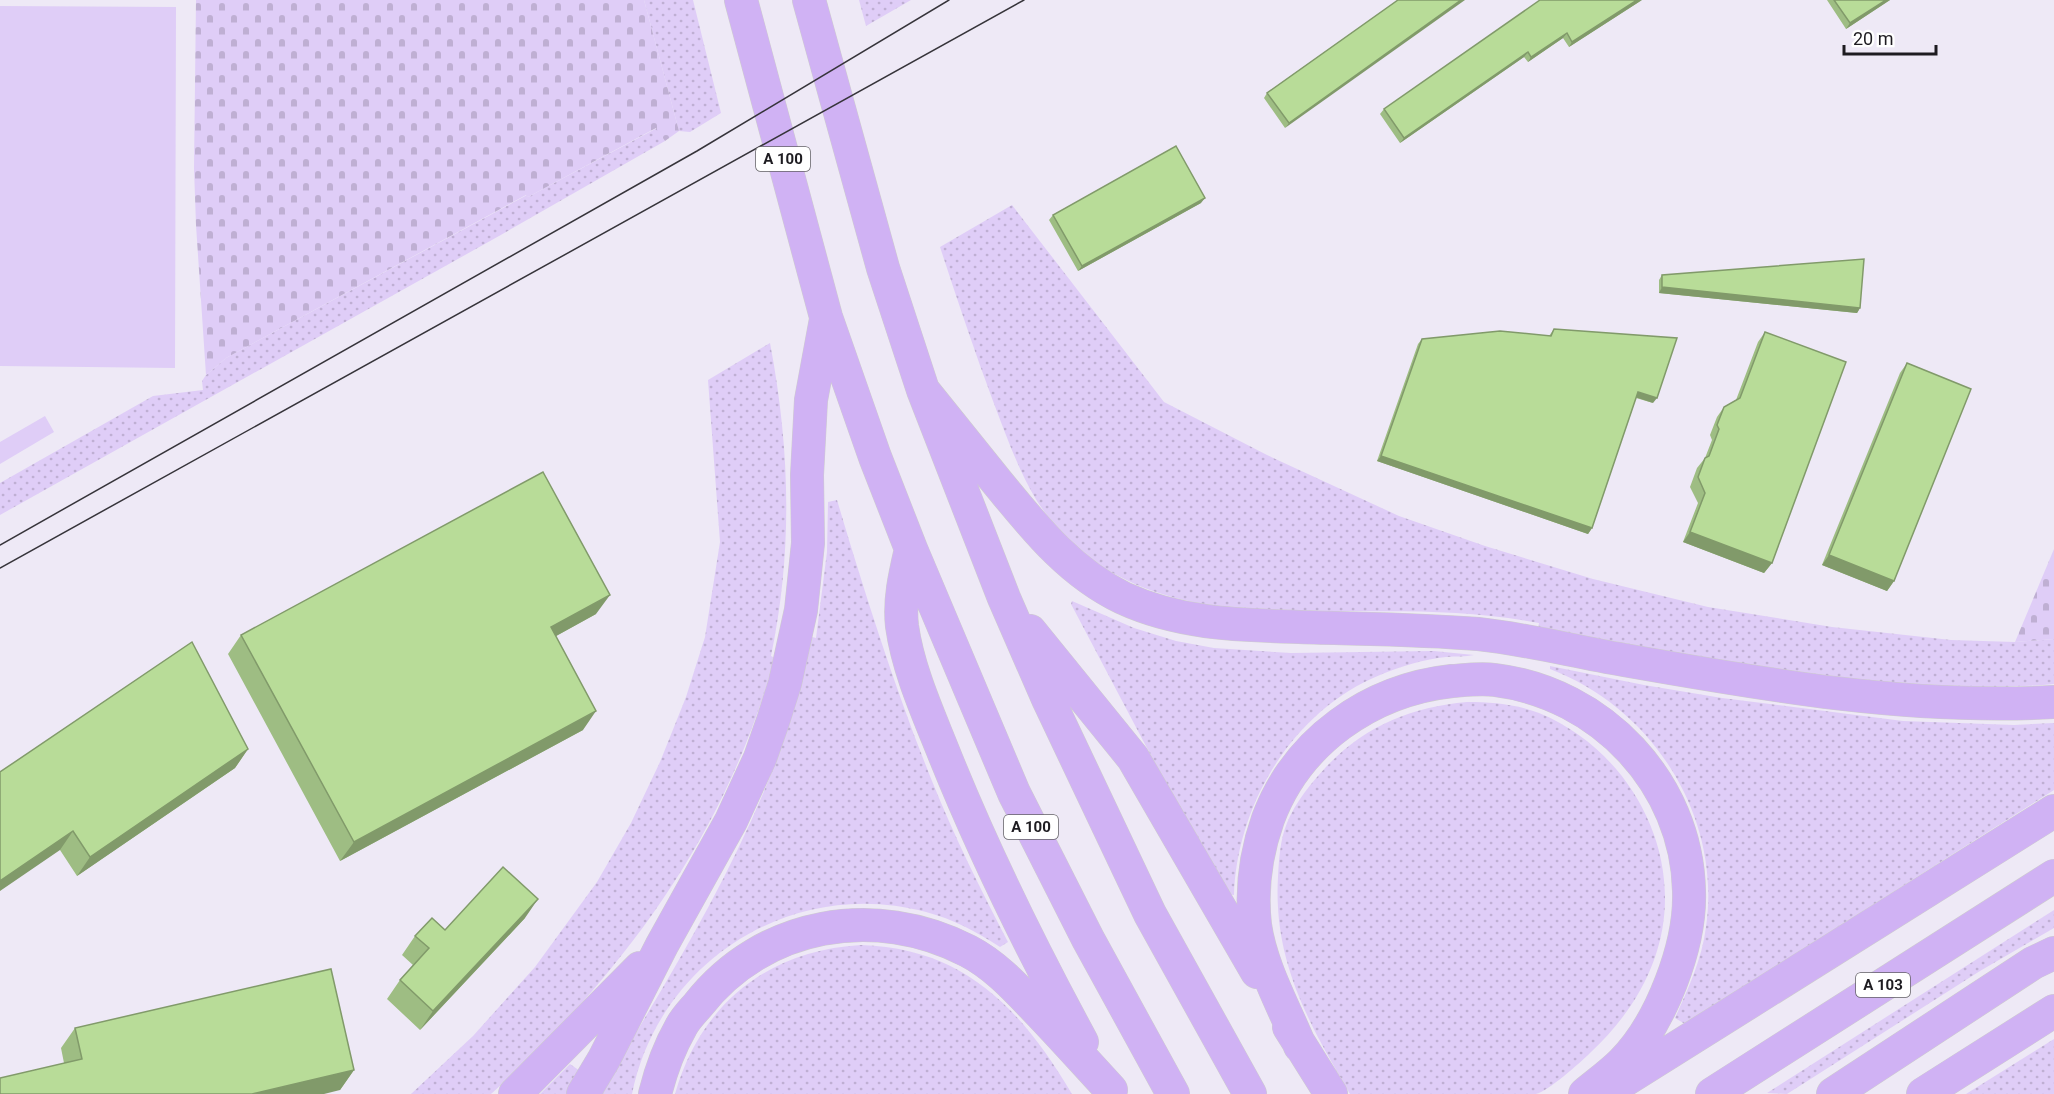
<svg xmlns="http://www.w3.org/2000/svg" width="2054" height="1094" font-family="Roboto,sans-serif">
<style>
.grass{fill:url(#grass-dots)}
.cemetery{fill:url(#cemetery-stones)}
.pitch{fill:#dfcdf7}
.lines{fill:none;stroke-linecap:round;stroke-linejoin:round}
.highway-casing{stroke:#cecdce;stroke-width:34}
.highway{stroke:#d0b2f4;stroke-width:33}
.tram{stroke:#36343a;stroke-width:1.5}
.wall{fill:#9ebd83}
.shaded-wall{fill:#819a6a}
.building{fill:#b8dc98;stroke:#819a6a;stroke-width:1.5}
.labels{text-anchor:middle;stroke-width:4.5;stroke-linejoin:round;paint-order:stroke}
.shield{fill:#fff;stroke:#626064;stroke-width:1.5}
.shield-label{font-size:15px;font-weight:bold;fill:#1e1c21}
</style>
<defs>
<pattern id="grass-dots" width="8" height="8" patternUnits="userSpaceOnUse" patternTransform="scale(1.5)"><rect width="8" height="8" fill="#dfcdf7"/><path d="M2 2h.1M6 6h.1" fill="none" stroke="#bfafd3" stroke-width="1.8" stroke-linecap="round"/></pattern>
<pattern id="cemetery-stones" width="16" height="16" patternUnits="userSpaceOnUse" patternTransform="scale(1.5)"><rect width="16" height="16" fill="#dfcdf7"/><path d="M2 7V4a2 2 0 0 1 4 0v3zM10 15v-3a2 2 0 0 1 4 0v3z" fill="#bfafd3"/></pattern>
</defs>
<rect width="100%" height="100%" fill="#eee9f6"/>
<path class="grass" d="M644,0H693L721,113L690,132L679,131Z
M859,0H911L866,26Z
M657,128L665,141L499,236L0,515V483L153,396L203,390L202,381L206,375L226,358L527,195L528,197Z
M1012,205L1164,402L1267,455L1399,516L1485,546L1593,579L1708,607L1832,627L1951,640L2015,642L2054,639V684C1881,700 1708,657 1538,628L1539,623C1454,607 1376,612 1290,612C1191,610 1094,590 1037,501C1018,470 1006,435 993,401C974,350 957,299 940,247Z
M770,343C790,448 793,551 771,656L775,658C738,789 676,895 587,997C572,1014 557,1032 541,1048C525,1064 507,1079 491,1094H411L473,1036L535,967L597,882L631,823L660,762L686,697L705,637L720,542L708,380Z
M837,500C865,594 895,689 932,781C954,836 981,890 1008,942L1000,947C977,932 953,919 926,912C794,876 659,960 632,1094H599C685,951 779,804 812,637L816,638L827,552L828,502Z
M1072,601L1134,628L1176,641L1214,648L1291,653L1434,651L1474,655C1465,657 1456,656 1446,657C1425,659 1401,666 1380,675C1294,710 1237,803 1234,895L1224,894L1071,604Z
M1550,666L1644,685L1722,698L1903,721L2014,725L2054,723V790L1685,1024L1675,1018C1688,989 1702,959 1706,927C1722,817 1653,708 1550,669Z
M1467,702C1491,702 1516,704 1539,713C1634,752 1690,862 1654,960C1641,996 1618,1027 1590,1053C1581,1062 1547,1092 1536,1094C1521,1094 1498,1094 1482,1094C1438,1094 1394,1094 1350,1094C1309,1024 1273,961 1278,877C1279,859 1280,840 1287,823C1295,803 1311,783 1326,767C1365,726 1411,707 1467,702Z
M2054,910V928L1980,971L1787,1094L1767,1093Z
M861,945C965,948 1022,1010 1072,1094H675C700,1005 768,950 861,945Z
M2054,1039V1094H1966Z
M570,1064L580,1071L566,1094H540Z"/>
<path class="cemetery" d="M196,0H644L679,131L665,141L656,128L528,197L526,195L226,358L206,375L196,225L194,168Z
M2054,549V639L2015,642Z"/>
<path class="pitch" d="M0,6L176,7L175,368L0,366Z
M45,416L54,432L0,464V442Z"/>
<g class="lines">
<defs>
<path id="highway" d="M741,0L826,317L875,457L911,549L1014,793L1088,939L1173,1094
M809,0L883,268L923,390L1004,598L1048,699L1150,914L1250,1094
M923,390C948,421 972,451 997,482C1034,527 1069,572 1123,598C1179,624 1238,625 1299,627C1358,629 1418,629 1478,634C1527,639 1575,652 1624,660C1766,685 1909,710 2054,702
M911,549C905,575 899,600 902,626C908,669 927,711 943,751C983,851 1031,948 1082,1042
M1030,631L1133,758L1257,972
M1289,1027L1331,1094
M1300,1046C1284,1007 1261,967 1255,925C1251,889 1256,853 1268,819C1297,741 1370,690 1452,681C1466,680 1481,678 1495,680C1601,693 1687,783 1689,891C1691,945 1661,1024 1622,1063C1611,1074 1597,1084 1585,1094
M1612,1086L1625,1080L2054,811
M515,1094L640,968
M583,1094L604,1059L662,945L731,821L760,758L773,721L785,683L801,610L808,543L807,475L811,400L826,319
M655,1094C661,1070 669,1048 681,1027C685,1019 692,1012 698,1005C763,922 875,903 968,951C995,965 1016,988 1037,1010C1062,1036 1086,1063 1111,1090
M1712,1094L2054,876
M1833,1094L2033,963L2054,953
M1923,1094L2054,1011"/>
</defs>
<use href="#highway" class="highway-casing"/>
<use href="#highway" class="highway"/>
<path class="tram" d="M0,545L697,151L949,0
M0,568L1024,0"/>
</g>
<path class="wall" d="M1398,0L1285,128L1264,98L1267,93Z
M1642,0L1569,47L1563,38L1528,62L1524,57L1400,143L1380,114L1384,109Z
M1827,0H1890L1846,29Z
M1201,203L1078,271L1049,220L1053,215Z
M1662,275L1860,308L1857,313L1659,293V280Z
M1554,329L1653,403L1636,398L1592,528L1588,534L1377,461L1418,344L1422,339L1549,336Z
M1765,332L1772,563L1764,573L1683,542L1698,503L1690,487L1697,468L1705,458L1712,440L1710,435L1717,417L1724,407L1736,400L1758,342Z
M1907,363L1894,581L1887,591L1822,565L1900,373Z
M596,614L556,636L583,730L340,861L228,654L241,635Z
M248,749L235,768L77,876L60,850L0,772Z
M525,918L420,1030L387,999L400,980L413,965L402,955L415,936L445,930Z
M75,1028L354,1070L340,1090L64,1063L61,1048Z"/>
<path class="shaded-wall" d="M1461,0H1465L1285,128L1289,123Z
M1637,0H1642L1569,47L1572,42Z
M1886,0H1890L1846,29L1850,23Z
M1567,33L1563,38L1528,62L1531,57Z
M1528,52L1524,57L1400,143L1404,138Z
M1205,198L1201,203L1078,271L1082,266Z
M1662,287L1860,308L1857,313L1659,293Z
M1638,392L1657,398L1653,403L1635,397Z
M1381,456L1592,528L1588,534L1377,461Z
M1690,532L1772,563L1764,573L1683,542Z
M1829,555L1894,581L1887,591L1822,565Z
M610,595L596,614L538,646L551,627Z
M596,711L583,730L340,861L354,842Z
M248,749L235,768L77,876L90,857Z
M73,831L60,850L0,891V881Z
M538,899L525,918L420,1030L433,1011Z
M354,1070L340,1090L324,1094H252Z"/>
<path class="building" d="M1398,0H1461L1289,123L1267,93Z
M1540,0H1637L1572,42L1567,33L1531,57L1528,52L1404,138L1384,109Z
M1834,0H1886L1850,23Z
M1176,146L1205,198L1082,266L1053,215Z
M1864,259L1860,308L1662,287V275Z
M1554,329L1677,338L1657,398L1638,392L1592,528L1381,456L1422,339L1500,331L1551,336Z
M1765,332L1846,362L1772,563L1690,532L1705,493L1698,477L1705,458L1709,456L1719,429L1717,425L1724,407L1740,398Z
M1907,363L1971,389L1894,581L1829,555Z
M543,472L610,595L551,627L596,711L354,842L241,635Z
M192,642L248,749L90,857L73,831L0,881V772Z
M503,867L538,899L433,1011L400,980L429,948L415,936L432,918L445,930Z
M331,969L354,1070L252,1094H0V1078L82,1059L75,1028Z"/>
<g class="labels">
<g class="shield">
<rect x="756" y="147" width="54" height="24" rx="4.5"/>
<rect x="1004" y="815" width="54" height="24" rx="4.5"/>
<rect x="1856" y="973" width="54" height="24" rx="4.5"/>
</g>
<g class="shield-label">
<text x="783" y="164">A 100</text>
<text x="1031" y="832">A 100</text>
<text x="1883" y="990">A 103</text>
</g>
</g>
<path d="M1844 45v9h92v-9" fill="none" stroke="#1e1c21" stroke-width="3"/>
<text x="1853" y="45" font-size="18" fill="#1e1c21" stroke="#ffffff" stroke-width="4.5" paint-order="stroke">20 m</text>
</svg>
